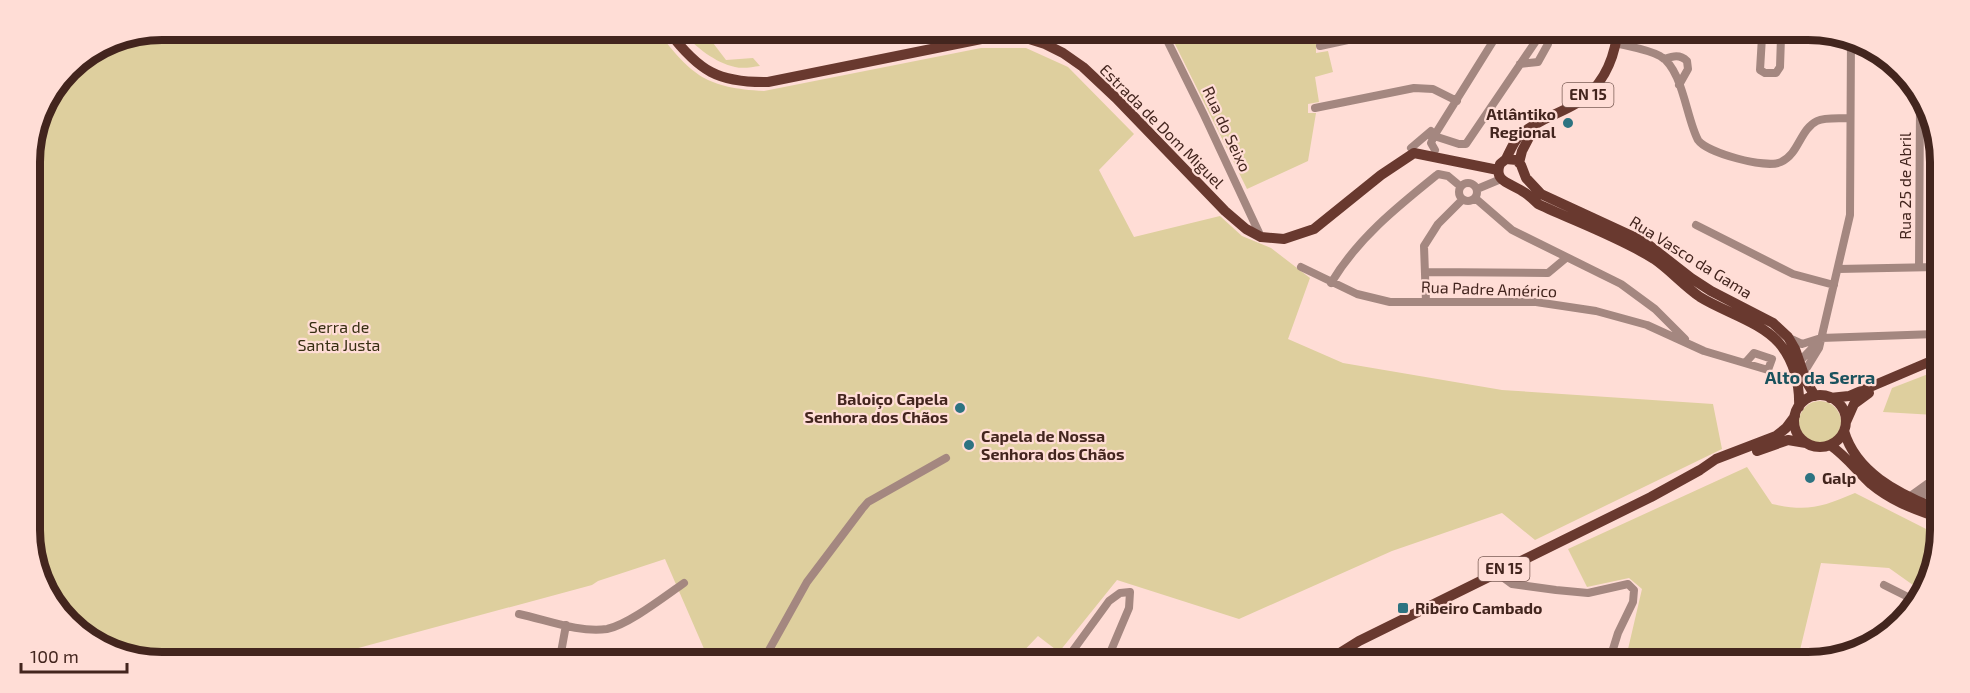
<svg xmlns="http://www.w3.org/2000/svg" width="1970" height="693" font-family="'Exo 2',sans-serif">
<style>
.green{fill:#decf9e}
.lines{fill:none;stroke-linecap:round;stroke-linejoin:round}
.minor{stroke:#a48780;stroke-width:8}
.major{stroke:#69392f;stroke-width:10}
.poi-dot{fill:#2d7381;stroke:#ffddd6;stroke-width:2}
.labels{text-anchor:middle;stroke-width:4.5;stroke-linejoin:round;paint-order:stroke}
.shield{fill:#ffddd6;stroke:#7b5c55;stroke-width:1.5}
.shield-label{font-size:15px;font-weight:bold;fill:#43251e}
.poi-label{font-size:16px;font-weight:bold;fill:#43251e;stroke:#ffddd6;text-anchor:start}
.street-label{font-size:16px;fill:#43251e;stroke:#ffddd6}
.park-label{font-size:16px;fill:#372e12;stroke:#ffddd6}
.neighbourhood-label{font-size:18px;font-weight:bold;fill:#1a525d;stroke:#ffddd6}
.rim{fill:none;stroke:#43251e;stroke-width:8}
</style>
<rect width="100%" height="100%" fill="#ffddd6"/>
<path class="green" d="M163,30L658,32C692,76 707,88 764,91L981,48H1026L1068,67L1134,134L1099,170L1134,237L1220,216L1242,236L1271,248L1310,278L1288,339L1343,363L1502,390L1713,404L1722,449L1535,540L1502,513L1392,551L1239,619L1117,580L1059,652L1038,636L1015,660L708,658L665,559L598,581L592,585L325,657L121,656L63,618L32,556L30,154L44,104L75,63L112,40Z
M683,32H708L710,39L726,60L753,58L760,66C752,67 743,69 735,67C716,63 695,47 683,32Z
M1170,34L1338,35L1316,40V53L1328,51L1333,72L1315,77L1319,102L1308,104V113H1316L1308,161L1247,189Z
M1936,371L1935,415L1883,412L1892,388Z
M1799 422a21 21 0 1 1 42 0a21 21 0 1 1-42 0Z
M1747,467L1772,504C1808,512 1822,507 1855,493L1934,533L1933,572L1920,590L1889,568L1821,563L1800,650L1788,663L1625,662L1642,589L1629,578L1587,587L1568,549Z"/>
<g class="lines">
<path class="minor" d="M1164,34L1204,115L1261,237
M1762,37L1760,70L1765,73H1776L1780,67L1781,37
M1615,43C1630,47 1647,49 1660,56C1683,69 1686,118 1698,140C1707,153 1766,169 1781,162C1799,154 1800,129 1817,121C1826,117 1840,119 1850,118
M1320,46L1371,35
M1664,59C1673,56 1680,54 1687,61L1688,69L1679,85
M1315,108L1414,88L1433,89L1457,101
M1428,134L1459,144H1466L1538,38H1542L1547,41L1548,44L1538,62L1520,64
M1411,148L1431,131
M1435,150L1431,143L1434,136L1497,35
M1459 192a9 9 0 1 1 18 0a9 9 0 1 1-18 0Z
M1477,189L1501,179
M1475,198L1512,230L1621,284L1655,309L1685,339
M1696,225L1793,274L1834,285
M1301,267L1357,294L1390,302H1536L1596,311L1647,325L1704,351L1768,370L1772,359L1754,353L1746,362
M1919,267L1920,105
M1838,269L1937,267
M1426,272L1548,273L1566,258
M1331,283C1358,238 1397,207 1438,174L1448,176L1460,186
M1426,302L1424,246L1438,224L1462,200
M1789,338L1802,344L1821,338L1936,334
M1797,364L1819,341
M1803,374L1819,348L1850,215L1851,38
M1907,501L1909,497L1934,479
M1914,502L1934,488
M1497,573L1512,584L1556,590L1588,593L1628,584L1634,590L1633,602L1618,633L1609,662
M1884,585L1914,600
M519,614C547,620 579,633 607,629C628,625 665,596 684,583
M560,658L566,625
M764,659L807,582L862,509L868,502L946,458
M1066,660L1109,601L1120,593L1130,592L1129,608L1107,660
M1311,661L1320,654L1328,660"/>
<path class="major" d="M669,32C699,71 718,83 768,82L1001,35L1026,38L1045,44L1063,53L1083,67L1116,98L1225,211L1246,229L1261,237L1284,239L1314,229L1381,175L1414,153L1498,170
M1506,159C1510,151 1514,141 1520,135C1537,120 1559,114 1577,103C1601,88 1613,62 1617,36
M1519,163L1522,151L1534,128
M1794 421a26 26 0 1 1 52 0a26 26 0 1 1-52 0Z
M1830,398L1849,396L1936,359
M1799,407C1800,385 1794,360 1779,343C1761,322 1724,312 1700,297C1684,286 1670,270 1654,259C1621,238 1574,221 1538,204C1533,199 1528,194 1522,191C1511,183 1493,182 1500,164L1506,159L1517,160L1521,165L1526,178L1541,194L1645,242L1691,278L1711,291L1773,323L1788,337L1795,349L1806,381L1815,396
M1846,422L1854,404L1869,393
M1844,431C1856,472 1897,493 1934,508
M1830,445C1846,456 1857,471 1871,484C1890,500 1911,508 1934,516
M1757,451L1788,440L1806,443
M1327,661L1359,641L1651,497L1700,470L1716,459L1776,436L1786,428L1795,416"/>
</g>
<g class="poi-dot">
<circle cx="1568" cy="123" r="6"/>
<circle cx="960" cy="408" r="6"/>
<circle cx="969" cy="445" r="6"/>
<circle cx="1810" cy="478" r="6"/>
<rect x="1397" y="602" width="12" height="12" rx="3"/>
</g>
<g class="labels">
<g class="shield">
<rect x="1562.5" y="83" width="51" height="24" rx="4.5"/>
<rect x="1478.5" y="557" width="51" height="24" rx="4.5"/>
</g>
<g class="shield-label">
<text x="1588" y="100">EN 15</text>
<text x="1504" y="574">EN 15</text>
</g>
<g class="poi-label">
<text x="1556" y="120" text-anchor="end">Atlântiko<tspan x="1556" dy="18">Regional</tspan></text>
<text x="948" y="405" text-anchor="end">Baloiço Capela<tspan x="948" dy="18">Senhora dos Chãos</tspan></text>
<text x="981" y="442">Capela de Nossa<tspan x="981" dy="18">Senhora dos Chãos</tspan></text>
<text x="1822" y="484">Galp</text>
<text x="1415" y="614">Ribeiro Cambado</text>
</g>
<g class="street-label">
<text transform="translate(1162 126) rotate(45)" y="6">Estrada de Dom Miguel</text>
<text transform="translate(1227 129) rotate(65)" y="6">Rua do Seixo</text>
<text transform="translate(1905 186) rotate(-90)" y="6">Rua 25 de Abril</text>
<text transform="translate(1691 257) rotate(32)" y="6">Rua Vasco da Gama</text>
<text transform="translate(1489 289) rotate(2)" y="6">Rua Padre Américo</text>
</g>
<g class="park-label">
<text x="339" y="333">Serra de<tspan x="339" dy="18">Santa Justa</tspan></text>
</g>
<g class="neighbourhood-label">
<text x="1820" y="384">Alto da Serra</text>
</g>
</g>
<path d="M0 0H1970V693H0ZM162 40H1808A122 122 0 0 1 1930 162V530A122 122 0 0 1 1808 652H162A122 122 0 0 1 40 530V162A122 122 0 0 1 162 40Z" fill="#ffddd6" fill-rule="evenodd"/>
<path class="rim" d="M162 40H1808A122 122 0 0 1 1930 162V530A122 122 0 0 1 1808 652H162A122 122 0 0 1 40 530V162A122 122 0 0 1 162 40Z"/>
<path d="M21 663v9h106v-9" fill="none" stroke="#43251e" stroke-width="3"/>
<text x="30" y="663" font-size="18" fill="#43251e" stroke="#ffddd6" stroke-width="4.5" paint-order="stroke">100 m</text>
</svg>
